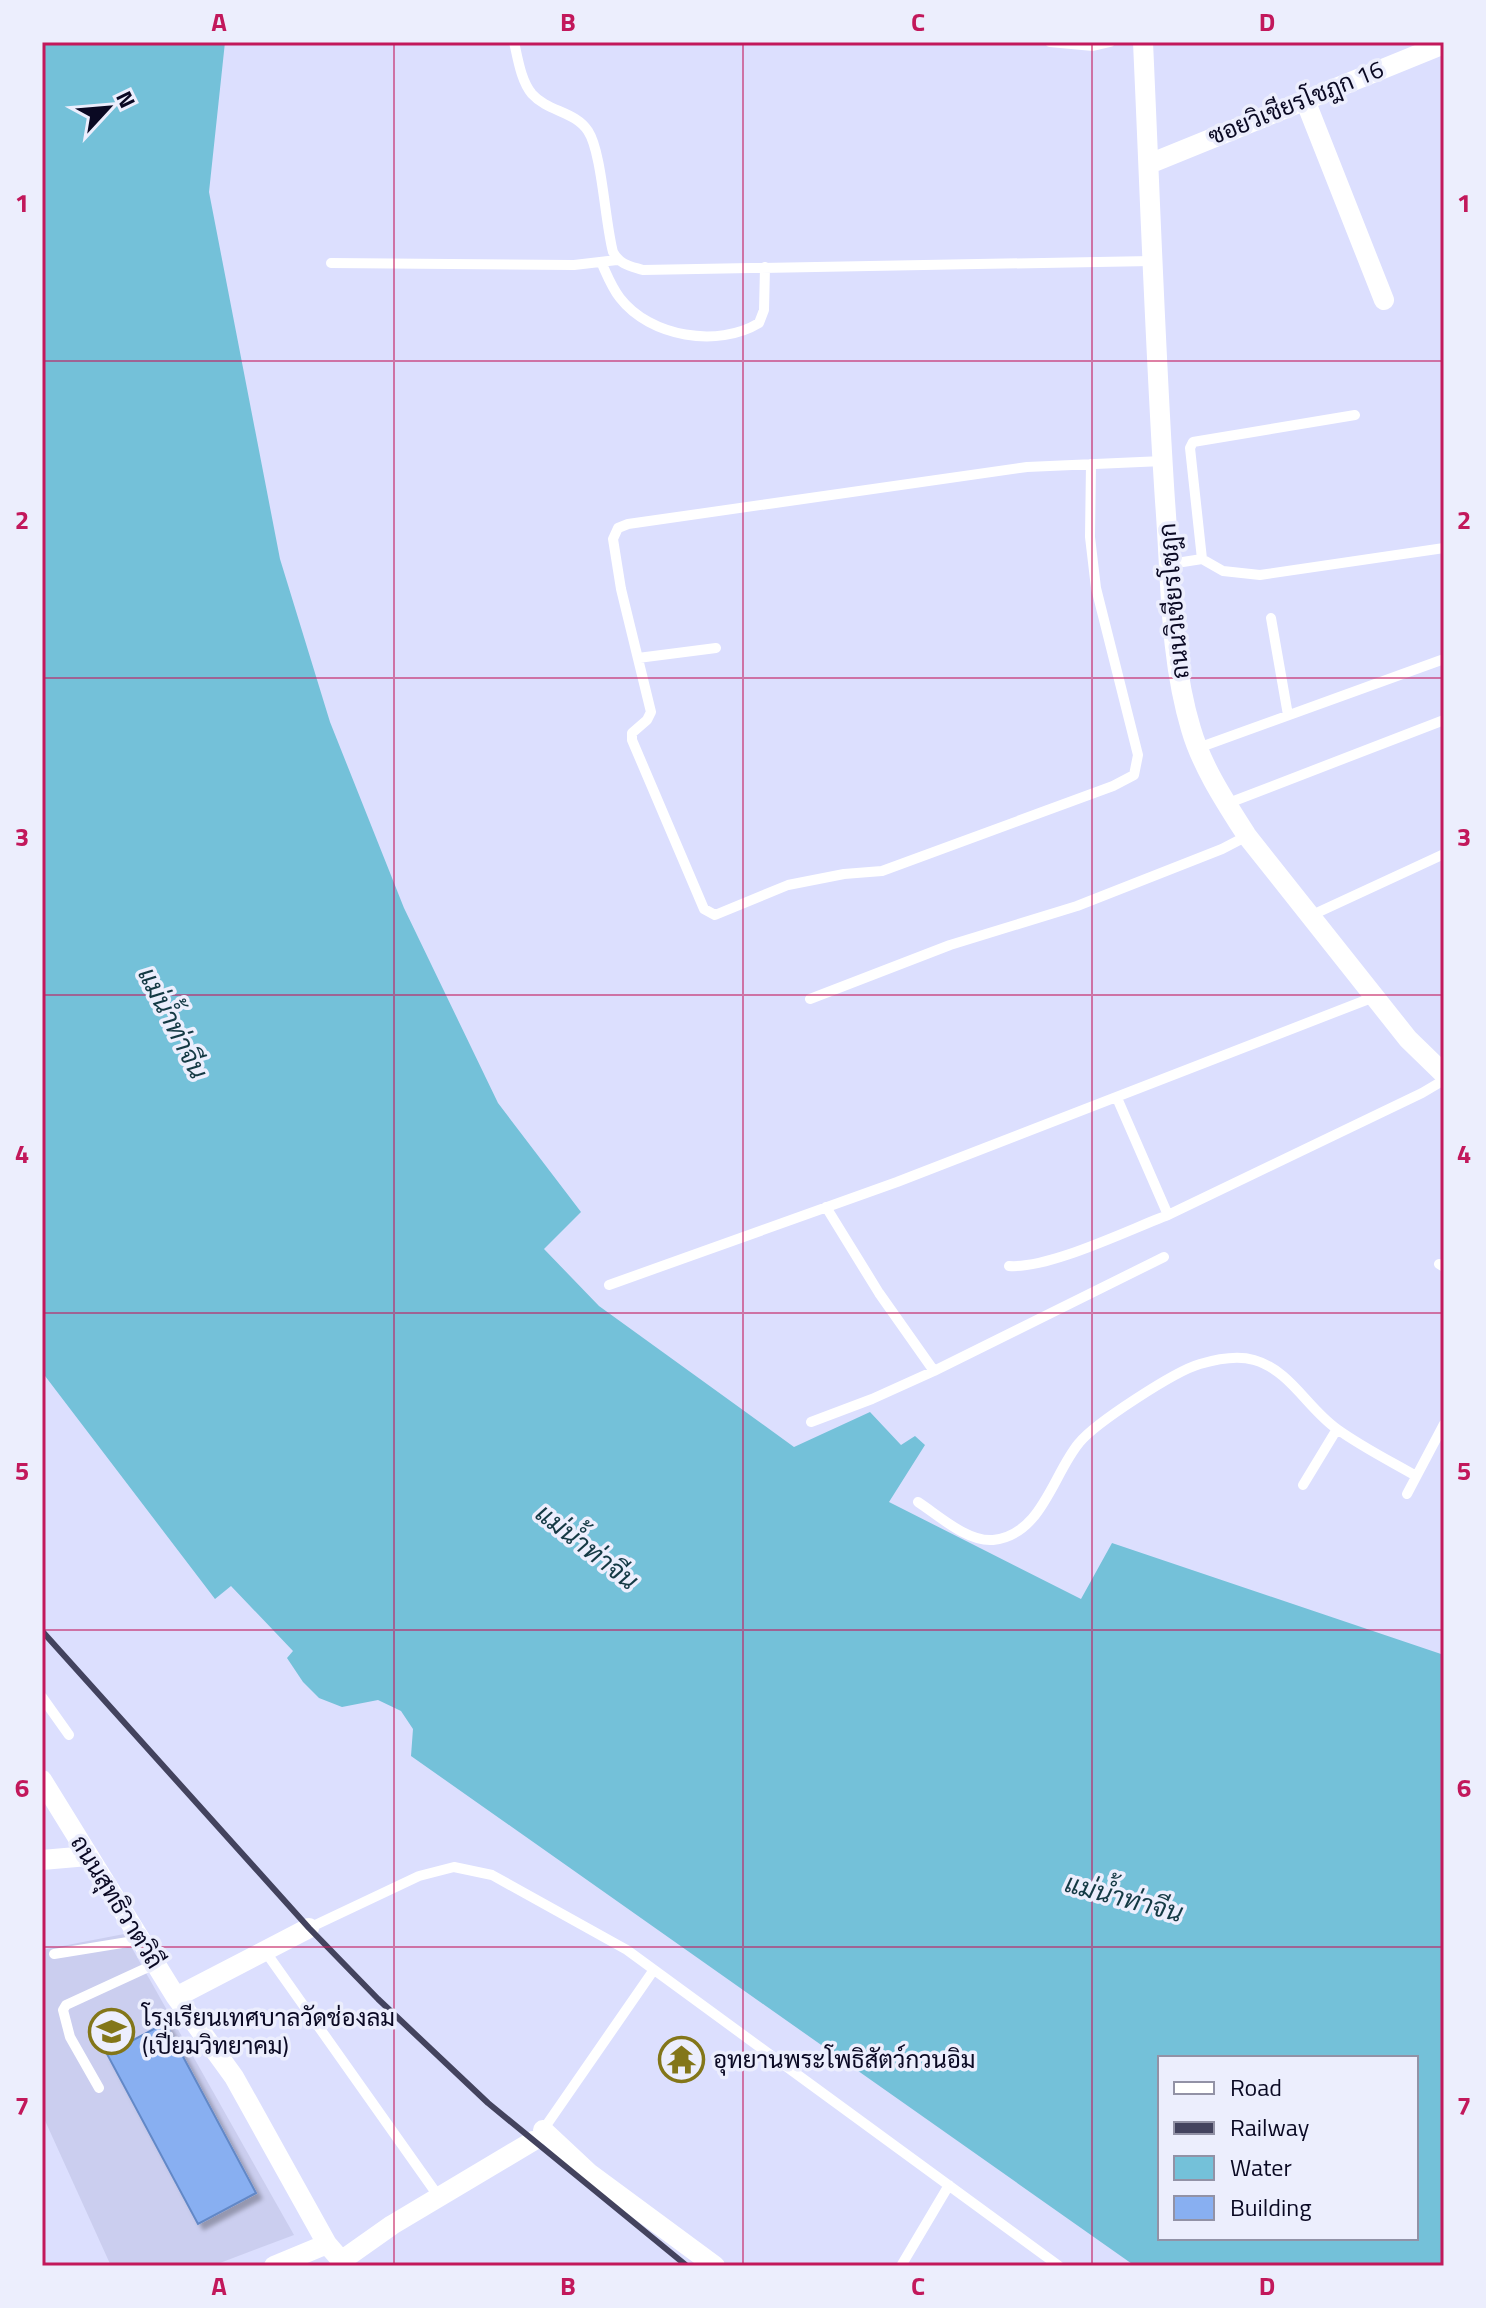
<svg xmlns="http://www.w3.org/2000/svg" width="1486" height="2308" font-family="'Titillium Web',Sarabun,sans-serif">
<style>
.built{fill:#cbceef}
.water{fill:#74c1d9;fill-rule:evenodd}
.building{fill:#88aff1;stroke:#6288c7;stroke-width:2;filter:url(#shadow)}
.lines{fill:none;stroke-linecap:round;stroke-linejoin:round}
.service{stroke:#fff;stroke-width:10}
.minor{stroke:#fff;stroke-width:20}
.rail{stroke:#43435e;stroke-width:6}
.grid{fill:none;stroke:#c2185b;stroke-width:2;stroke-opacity:0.55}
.labels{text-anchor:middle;stroke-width:7;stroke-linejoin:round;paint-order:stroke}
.street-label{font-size:24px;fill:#0a0923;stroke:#eceefd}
.poi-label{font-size:24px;fill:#0a0923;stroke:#eceefd;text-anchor:start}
.water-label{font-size:26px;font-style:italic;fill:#143944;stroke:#eceefd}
.neatline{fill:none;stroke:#c2185b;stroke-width:3}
.grid-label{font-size:26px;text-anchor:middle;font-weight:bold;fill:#c2185b}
</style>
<defs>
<filter id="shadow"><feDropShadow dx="5.5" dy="5.5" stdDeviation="2" flood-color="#0004"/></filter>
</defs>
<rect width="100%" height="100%" fill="#dcdffe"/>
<path class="built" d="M124,1934L294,2235L212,2266H111L42,2114V1950Z"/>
<path class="water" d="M42,42H225L209,192L280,559L330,722L404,908L498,1103L581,1212L544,1249L599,1306L794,1447L870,1412L901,1445L915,1436L925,1445L889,1502L1081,1599L1112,1543L1444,1655V2266H1135L411,1756L413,1729L401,1711L378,1700L342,1707L319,1698L303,1682L287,1658L293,1651L231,1586L215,1599L42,1372ZM1160,2058H1416V2238H1160Z"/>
<path class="building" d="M165,2023L256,2193L198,2224L107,2054Z"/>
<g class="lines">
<path class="service" d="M514,42C518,59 521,81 532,94C548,112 575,111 588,131C602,152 605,223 613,252C620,265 630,266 643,270L1152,261
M1050,42L1093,46L1110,42
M331,263L574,265L617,260
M602,264C607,275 612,288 620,298C650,337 718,348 759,323L764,310L765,267
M1091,464L1090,537L1096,588L1138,755L1134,775L1113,786L882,871L844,874L788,885L715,915L704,909L632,740V733L647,720L651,712L621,589L613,539L618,528L628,524L1027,467L1163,461
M1202,559L1223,571L1260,575L1444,548
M1170,564L1202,559L1190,448L1193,442L1355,415
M1271,618L1288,715
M638,658L716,648
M1198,748L1444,659
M1226,804L1444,720
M1310,916L1444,854
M810,999L950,945L1077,906L1222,849L1247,836
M1117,1098L1168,1215L1422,1093L1444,1080
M826,1207L879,1293L934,1371L1164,1257
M1439,1264L1444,1267
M1009,1266C1049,1269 1128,1230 1168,1215
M609,1285L897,1182L1374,997
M811,1422L872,1399L934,1371
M1303,1485L1337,1429
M1407,1494L1444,1424
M918,1502C938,1515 967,1542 993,1540C1042,1535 1053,1474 1079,1443C1095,1423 1175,1371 1200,1364C1217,1359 1237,1355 1254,1360C1290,1370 1308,1409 1337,1429C1362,1447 1390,1461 1416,1476
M42,1697L69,1735
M309,1928L419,1876L454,1867L492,1875L627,1950L1059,2266
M265,1951L439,2197
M54,1954L128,1942L141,1944
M99,2088L70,2037L63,2010L66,2005L155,1964
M543,2130L653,1971
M901,2266L949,2185"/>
<path class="minor" d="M1143,42C1150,195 1155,348 1165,501C1171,576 1169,656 1191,729C1202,767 1226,803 1247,836L1408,1039L1444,1074
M1305,100L1384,300
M1149,164L1444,44
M42,1780L176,1997L234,2077L327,2244L346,2266
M42,1860L88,1856
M176,1997L309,1928
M543,2130L589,2173L715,2266
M341,2261L392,2225L533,2141
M274,2266L327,2244"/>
<path class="rail" d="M42,1631L309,1928L378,1999L488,2103L687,2266"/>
</g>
<path class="grid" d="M394,42V2266M743,42V2266M1092,42V2266M42,361H1444M42,678H1444M42,995H1444M42,1313H1444M42,1630H1444M42,1947H1444"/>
<defs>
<symbol id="school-ring" viewBox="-11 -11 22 22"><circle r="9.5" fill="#eceefd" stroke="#837619" stroke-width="1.5"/><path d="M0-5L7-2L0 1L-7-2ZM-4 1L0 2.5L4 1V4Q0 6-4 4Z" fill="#837619"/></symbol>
<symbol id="temple-ring" viewBox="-11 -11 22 22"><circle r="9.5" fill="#eceefd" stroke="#837619" stroke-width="1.5"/><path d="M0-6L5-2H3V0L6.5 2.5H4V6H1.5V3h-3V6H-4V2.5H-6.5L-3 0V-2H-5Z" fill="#837619"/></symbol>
</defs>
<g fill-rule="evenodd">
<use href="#school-ring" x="86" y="2006" width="51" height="51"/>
<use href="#temple-ring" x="656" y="2034" width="51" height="51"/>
</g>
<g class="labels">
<g class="street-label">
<text transform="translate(1296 103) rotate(-22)" y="8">ซอยวิเชียรโชฎก 16</text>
<text transform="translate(1174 601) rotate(-95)" y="8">ถนนวิเชียรโชฎก</text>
<text transform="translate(117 1902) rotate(58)" y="8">ถนนสุทธิวาตวิถี</text>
</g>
<g class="poi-label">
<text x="142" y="2026">โรงเรียนเทศบาลวัดช่องลม<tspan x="142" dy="28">(เปี่ยมวิทยาคม)</tspan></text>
<text x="713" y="2068">อุทยานพระโพธิสัตว์กวนอิม</text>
</g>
<g class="water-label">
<text transform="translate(173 1023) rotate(63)" y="9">แม่น้ำท่าจีน</text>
<text transform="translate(587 1547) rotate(38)" y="9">แม่น้ำท่าจีน</text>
<text transform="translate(1124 1898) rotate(15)" y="9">แม่น้ำท่าจีน</text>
</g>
</g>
<rect width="1486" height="2308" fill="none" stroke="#eceefd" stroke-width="88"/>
<rect x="1158" y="2056" width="260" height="184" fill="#eceefd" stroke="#9292a6" stroke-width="2"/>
<rect x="1174" y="2082" width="40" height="12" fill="#ffffff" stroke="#9292a6" stroke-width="2"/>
<text x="1230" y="2096" font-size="24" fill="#0a0923">Road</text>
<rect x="1174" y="2122" width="40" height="12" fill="#43435e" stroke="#9292a6" stroke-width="2"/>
<text x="1230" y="2136" font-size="24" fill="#0a0923">Railway</text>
<rect x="1174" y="2156" width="40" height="24" fill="#74c1d9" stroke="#9292a6" stroke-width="2"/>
<text x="1230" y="2176" font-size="24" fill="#0a0923">Water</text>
<rect x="1174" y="2196" width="40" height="24" fill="#88aff1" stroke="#9292a6" stroke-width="2"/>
<text x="1230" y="2216" font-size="24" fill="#0a0923">Building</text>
<g transform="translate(108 108) rotate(64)" stroke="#eceefd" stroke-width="6" paint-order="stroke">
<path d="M0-6L14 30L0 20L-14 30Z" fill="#0a0923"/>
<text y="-12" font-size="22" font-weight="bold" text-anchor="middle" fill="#0a0923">N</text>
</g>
<rect x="44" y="44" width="1398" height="2220" class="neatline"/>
<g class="grid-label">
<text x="219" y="31">A</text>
<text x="568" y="31">B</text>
<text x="918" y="31">C</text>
<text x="1267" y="31">D</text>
<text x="22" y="212">1</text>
<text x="1464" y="212">1</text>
<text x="22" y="529">2</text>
<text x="1464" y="529">2</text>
<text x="22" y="846">3</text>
<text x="1464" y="846">3</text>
<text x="22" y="1163">4</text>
<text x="1464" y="1163">4</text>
<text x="22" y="1480">5</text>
<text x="1464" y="1480">5</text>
<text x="22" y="1797">6</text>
<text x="1464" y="1797">6</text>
<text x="22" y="2115">7</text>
<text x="1464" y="2115">7</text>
<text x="219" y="2295">A</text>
<text x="568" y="2295">B</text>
<text x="918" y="2295">C</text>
<text x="1267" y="2295">D</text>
</g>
</svg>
